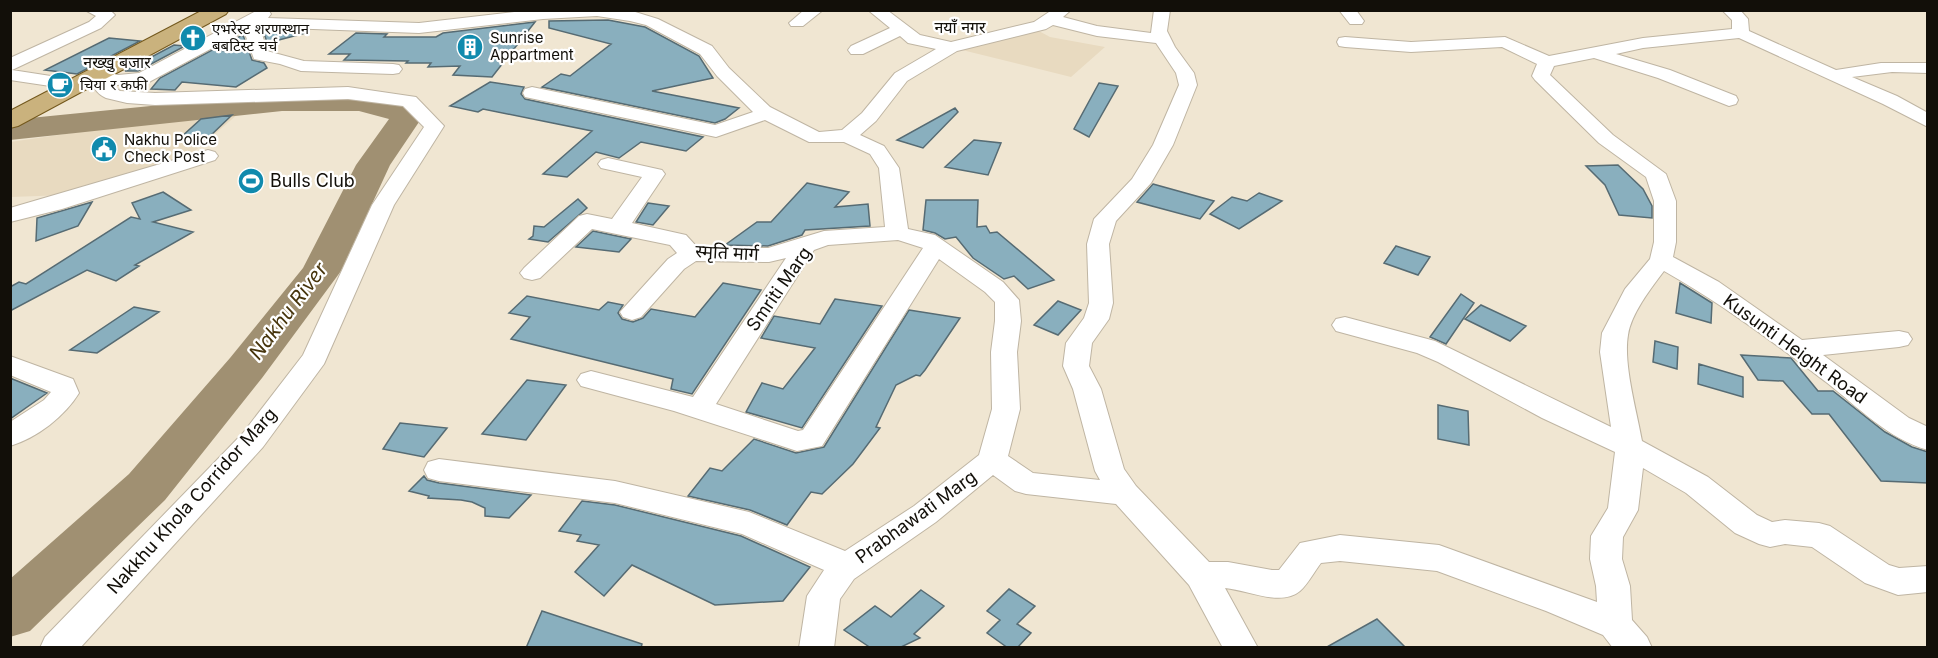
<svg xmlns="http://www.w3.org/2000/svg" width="1938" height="658" font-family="Inter,'Noto Sans Devanagari',sans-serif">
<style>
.built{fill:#e8dac0}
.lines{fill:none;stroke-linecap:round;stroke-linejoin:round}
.river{fill:#a09072;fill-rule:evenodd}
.building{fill:#89afbe;stroke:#566b73;stroke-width:1.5}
.minor-casing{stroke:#bfb5a3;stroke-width:2}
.major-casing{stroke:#73581c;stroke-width:2}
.minor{fill:#fff;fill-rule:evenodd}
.major{fill:#cab27d;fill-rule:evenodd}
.labels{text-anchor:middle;stroke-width:4.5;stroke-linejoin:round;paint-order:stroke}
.far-poi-label{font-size:15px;fill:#120f09;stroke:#fff;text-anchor:start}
.far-neighbourhood-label{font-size:16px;fill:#120f09;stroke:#fff}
.poi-label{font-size:18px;fill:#120f09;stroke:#fff;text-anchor:start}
.street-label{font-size:18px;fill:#120f09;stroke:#fff}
.water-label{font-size:20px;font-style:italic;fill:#46340b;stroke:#fff}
</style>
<rect width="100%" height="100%" fill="#f0e6d2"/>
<path class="built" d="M1037,30L1050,37L1105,47L1071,77L954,48Z
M245,108L188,157L66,195L11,197L10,142Z"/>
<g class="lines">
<path class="river" d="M282,93H359L414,106L421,119L390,165L341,271L262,378L165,500L30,631L10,637V579L129,474L230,358L303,268L356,165L389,119L359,111H282L10,140V120Z"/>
</g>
<path class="building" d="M608,20L645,27L699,56L713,78L652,91L739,108L725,119L715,123L542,87L561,74L570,76L611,44L549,28V21Z
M535,22L492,77L453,75L460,66L428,67L431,63H406L408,61L344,60L350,54H329L356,33L387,34L384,37H436L443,33Z
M263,29L306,31V33L267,43Z
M243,35L252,60L264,63L267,68L236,87L182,82L175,90L151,89L160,78L214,49L224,51L228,42Z
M109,38L140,41L77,74L45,70Z
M174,45L185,46L138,71H125Z
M490,82L524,87L521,94L525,99L703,137L686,151L641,142L619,158L596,152L567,177L543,174L592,131L483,109L478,112L450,106Z
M1099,83L1118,86L1089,137L1074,129Z
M955,108L958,112L923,148L897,140Z
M232,115L208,138H180L201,119Z
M974,140L1001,143L988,175L945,167Z
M1618,165L1643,189L1652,206V218L1619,215L1605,185L1586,166Z
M807,183L849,192L835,207L868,204L870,226L805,230L802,235L768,246L725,245L757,222H771Z
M1153,184L1214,201L1200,219L1137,202Z
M163,192L191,210L153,222L193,232L135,265L139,266L116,281L87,270L10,311V287L19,282L26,284L131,217L140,219L132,203Z
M1259,193L1282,201L1239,229L1210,214L1232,197L1247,201Z
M578,199L587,208L548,242L529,239L533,236L534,226L544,227Z
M926,200H978L977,227L986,226L990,233L997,232L1054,280L1028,289L1014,276L1004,279L973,258L956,237L945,239L935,233L923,230Z
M92,202L78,226L36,241L37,218Z
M648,203L669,206L653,225L636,222Z
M593,231L631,239L619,252L576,247Z
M1396,246L1430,257L1418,275L1384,263Z
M723,283L761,290L692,394L671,389L673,379L511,339L530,317L509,313L527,296L599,310L608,302L623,305L618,313L622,319L633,322L643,318L651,309L695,317Z
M1680,283L1712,303L1711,323L1676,313Z
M1461,294L1474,303L1446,344L1430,337Z
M835,299L882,306L802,428L746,412L762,383L783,389L815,348L761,338L774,316L820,324Z
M1058,301L1081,310L1058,335L1034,325Z
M1481,305L1526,326L1510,341L1465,319Z
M134,307L159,312L97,353L70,350Z
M909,310L960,318L925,370L920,376L916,375L896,385L876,427L880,428L853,464L822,494L811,492L787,525L750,510L688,496L710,468L722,471L754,439L796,453L824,447Z
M1655,341L1678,347L1677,369L1653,362Z
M1741,355L1791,358L1818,391H1833L1885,432L1912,447L1928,452V483L1881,481L1829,414H1812L1783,381L1758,380Z
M1699,364L1743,377V397L1698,384Z
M10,378L47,393L10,419Z
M527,380L566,385L526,440L482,434Z
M1438,405L1468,411L1469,445L1438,439Z
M400,423L447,428L424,457L383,449Z
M424,476L427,480L439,483L531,495L509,518L485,516V508L472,502L461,500L428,498L429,496L409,491Z
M582,501L615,505L741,536L810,567L783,601L715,605L632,565L604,596L575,572L599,545L577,541L581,535L559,531Z
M1009,589L1035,606L1017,624L1031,633L1017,648H1008L987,633L1000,620L987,611Z
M921,590L944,606L914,634L920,638L899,648H871L844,630L875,606L891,617Z
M542,611L642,644L641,648H526Z
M1377,619L1406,648H1325Z"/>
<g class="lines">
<defs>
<path id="minor" d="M85,10H110L115,15L101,28L12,70L83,81L86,85L83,89L77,90L10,80V58L89,22L96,16Z
M258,10L269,11L271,14L268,18L419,23L531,10L632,11L658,19L712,46L729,68L770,107L819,132L842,130L862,113L895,73L936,49L908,43L900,36L863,54H851L848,50L851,46L890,28L868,10H887L920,35L951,42L1034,22L1052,10H1071L1063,17L1097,26L1151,33L1154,10H1170L1167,31L1175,47L1194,73L1197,85L1173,145L1151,183L1116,221L1109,244L1113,303L1109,319L1092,343L1089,366L1101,389L1124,469L1136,486L1209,562H1228L1272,570H1279L1300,543L1340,535L1439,545L1597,602L1596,586L1590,559L1591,536L1608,508L1615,452L1542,418L1438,362L1417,353L1336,331L1332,325L1336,319L1345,317L1435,341L1611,427L1600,352L1602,333L1625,289L1650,259L1654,242V201L1646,177L1599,143L1535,80L1532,76L1537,64L1502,47L1411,52L1345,47L1339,46L1337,42L1339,38L1345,37L1411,42L1505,37L1549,56L1643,38L1732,29V20L1722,10H1740L1748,19L1749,31L1836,70L1881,63H1928V73L1892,72L1852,77L1897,96L1928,113V127L1883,104L1739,38L1643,48L1616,54L1670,70L1736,96L1738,100L1736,104L1729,106L1658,78L1594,58L1554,66L1550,75L1613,135L1666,174L1676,201V242L1673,257L1719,282L1802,340L1899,331L1908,333L1912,339L1908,345L1899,347L1823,355L1909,418L1928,427V450C1888,439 1858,407 1826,382C1774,343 1721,303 1664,271C1651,288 1631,314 1628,335C1623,364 1637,412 1642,441L1708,477L1757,515L1772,522L1785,520L1819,523L1830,526L1889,565L1899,568L1928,566V592L1898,595L1865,583L1812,547L1785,544L1770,547L1759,544L1735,533L1686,493L1643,468L1638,510L1623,537L1622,559L1630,586L1632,620L1647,637L1652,648H1613L1603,635L1546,611L1437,571L1340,561L1321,563C1314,572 1308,584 1300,591C1281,607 1247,590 1225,588L1258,648H1223L1189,585L1116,504L1026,494L1015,491L993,475L936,522L854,579L840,599L834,648H799L807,596L824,570L742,534L615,503L439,481L428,478L424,470L428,462L439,459L615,481L749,512L845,551L914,506L979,455L992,409L991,352L995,321V302L985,292L939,259L822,446L797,451L674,411L581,386L577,380L581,374L591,371L693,397L786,258L769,262L696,261L684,269L641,317L632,320L623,317L620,312L668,259L677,253L670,245L592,229L540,278L532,280L524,278L520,273L524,268L579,216L587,214L612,219L642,177L601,168L598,164L601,160L608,158L662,170L665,174L632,223L686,235L697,247L768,248L824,231L885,227L879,168L870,154L844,142H809L765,120L716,137L525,97L523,93L525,89L532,87L715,125L753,112L717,76L700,54L646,25L630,21L597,16L543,19L419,33L260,27L267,51L304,61L393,64L399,65L402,69L399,73L393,74L301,71L280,64L254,59L244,31L149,82L117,85L110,84L120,91L155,93L348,87L416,97L444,126L394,205L324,364L263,447L80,648H40L45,637L243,433L303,355L372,205L424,127L403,106L348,99L155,105L127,103L106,98C95,93 92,85 89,74L92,70L98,69L118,75L139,73ZM1053,25L1097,36L1156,43L1176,73L1179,85L1153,145L1132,179L1094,219L1087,244L1089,303L1084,318L1066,343L1063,366L1073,389L1095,471L1100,480L1033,473L1008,456L1020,409L1017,352L1021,321L1019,300L1003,282L935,235L908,229L899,168L884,146L860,135L876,121L907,81L957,51L1046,29ZM898,240L923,248L803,430L798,431L716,404L814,250L828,245Z
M804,10H823L803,26H791L789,23Z
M1339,10H1356L1364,21L1362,24H1350Z
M208,150L215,152L218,156L215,160L62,209L10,222V208Z
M10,356L73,379L79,393C65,416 37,438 10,446V422L44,400L51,392L10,375Z"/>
<path id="major" d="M203,10H229L226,14L18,126L10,128V111Z"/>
</defs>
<use href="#minor" class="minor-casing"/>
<use href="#major" class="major-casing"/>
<use href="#minor" class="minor"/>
<use href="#major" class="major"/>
</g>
<defs>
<symbol id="church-disc" viewBox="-11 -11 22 22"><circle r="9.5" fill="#108aad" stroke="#fff"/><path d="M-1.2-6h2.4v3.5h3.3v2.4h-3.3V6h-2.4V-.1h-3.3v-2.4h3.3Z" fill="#fff"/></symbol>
<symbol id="building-disc" viewBox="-11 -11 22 22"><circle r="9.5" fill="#108aad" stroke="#fff"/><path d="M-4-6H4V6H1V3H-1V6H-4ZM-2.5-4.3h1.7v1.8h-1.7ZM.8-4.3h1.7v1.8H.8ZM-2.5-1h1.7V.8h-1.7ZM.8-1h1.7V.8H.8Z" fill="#fff"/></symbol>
<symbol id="cafe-disc" viewBox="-11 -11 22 22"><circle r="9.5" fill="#108aad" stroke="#fff"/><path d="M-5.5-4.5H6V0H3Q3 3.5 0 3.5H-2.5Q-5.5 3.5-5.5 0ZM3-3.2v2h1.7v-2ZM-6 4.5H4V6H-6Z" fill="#fff"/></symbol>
<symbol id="civic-disc" viewBox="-11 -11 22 22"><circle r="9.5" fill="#108aad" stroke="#fff"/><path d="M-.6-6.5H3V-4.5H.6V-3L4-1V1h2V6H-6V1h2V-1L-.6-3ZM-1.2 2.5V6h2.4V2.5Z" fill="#fff"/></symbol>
<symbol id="stadium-disc" viewBox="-11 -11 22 22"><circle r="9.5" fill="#108aad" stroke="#fff"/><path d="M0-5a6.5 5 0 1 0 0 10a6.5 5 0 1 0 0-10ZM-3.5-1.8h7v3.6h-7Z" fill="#fff"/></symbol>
</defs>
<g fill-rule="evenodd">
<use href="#church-disc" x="178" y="23" width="30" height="30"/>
<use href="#building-disc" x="455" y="32" width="30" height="30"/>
<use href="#cafe-disc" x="45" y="70" width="30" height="30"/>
<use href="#civic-disc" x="89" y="134" width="30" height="30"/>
<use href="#stadium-disc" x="236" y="166" width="30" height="30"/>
</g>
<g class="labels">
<g class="far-poi-label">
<text x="212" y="34">एभरेस्ट शरणस्थान<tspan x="212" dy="17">बबटिस्ट चर्च</tspan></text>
<text x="490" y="43">Sunrise<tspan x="490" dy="17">Appartment</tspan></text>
<text x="80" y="90">चिया र कफी</text>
<text x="124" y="145">Nakhu Police<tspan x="124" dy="17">Check Post</tspan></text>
</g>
<g class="far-neighbourhood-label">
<text x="960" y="33">नयाँ नगर</text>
<text x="117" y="68">नख्खु बजार</text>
</g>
<g class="poi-label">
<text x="270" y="187">Bulls Club</text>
</g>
<g class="street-label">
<text transform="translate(727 253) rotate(3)" y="6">स्मृति मार्ग</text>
<text transform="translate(779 289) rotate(-55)" y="6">Smriti Marg</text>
<text transform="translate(1795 349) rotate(36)" y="6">Kusunti Height Road</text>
<text transform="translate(192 501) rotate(-48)" y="6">Nakkhu Khola Corridor Marg</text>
<text transform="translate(916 517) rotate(-36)" y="6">Prabhawati Marg</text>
</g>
<g class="water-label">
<text transform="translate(288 311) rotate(-53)" y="7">Nakhu River</text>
</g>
</g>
<rect width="1938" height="658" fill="none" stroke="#120f09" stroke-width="24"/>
</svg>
